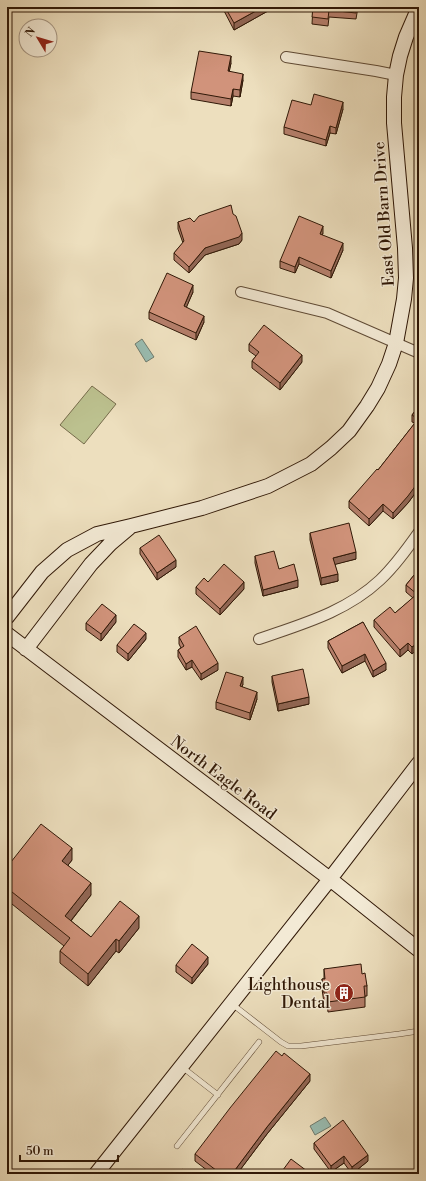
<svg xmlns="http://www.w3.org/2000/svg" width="426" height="1181" font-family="'Libre Bodoni',serif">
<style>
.green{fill:#bcc18f;stroke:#766c4b}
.water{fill:#99bdb2;stroke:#6f7b6e}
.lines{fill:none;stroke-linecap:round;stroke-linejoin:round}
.lane-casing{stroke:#5f4a35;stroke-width:6}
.street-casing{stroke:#5f4a35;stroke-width:12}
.secondary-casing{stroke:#301807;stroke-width:16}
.lane{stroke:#f3ead5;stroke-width:5}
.street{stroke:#f3ead5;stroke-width:10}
.secondary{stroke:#f3ead5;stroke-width:14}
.wall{fill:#b47e6a;stroke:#301807}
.shaded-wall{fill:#926756;stroke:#301807}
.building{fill:#d1937b;stroke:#301807}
.labels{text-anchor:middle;stroke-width:3;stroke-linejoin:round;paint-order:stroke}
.street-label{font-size:16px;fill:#301807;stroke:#f3ead5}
.poi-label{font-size:16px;fill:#301807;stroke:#f3ead5;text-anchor:end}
</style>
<rect width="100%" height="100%" fill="#eddfbe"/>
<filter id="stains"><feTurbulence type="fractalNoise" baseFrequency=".005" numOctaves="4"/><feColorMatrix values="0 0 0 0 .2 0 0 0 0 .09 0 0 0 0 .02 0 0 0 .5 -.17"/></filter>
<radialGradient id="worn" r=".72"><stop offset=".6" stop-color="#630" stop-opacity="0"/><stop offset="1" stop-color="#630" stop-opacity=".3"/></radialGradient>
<path class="green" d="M92,386L116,404L84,444L60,425Z"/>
<path class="water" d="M142,339L154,357L146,362L135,344Z
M325,1117L331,1126L315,1135L310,1126Z"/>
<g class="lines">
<defs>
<path id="lane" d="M232,1004L281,1042L288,1046H301L399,1034L419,1031
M182,1067L218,1095
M177,1146L259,1042"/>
<path id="street" d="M286,57L376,71L396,75
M241,292L327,313L419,353
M259,639C302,624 346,612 380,580C395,566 407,549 419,532"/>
<path id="secondary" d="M7,617L42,572L67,550L97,534L131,526L202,508L268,486L311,464L331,448L349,431L367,406L378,388L389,364L396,343L404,299L406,278L405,248L394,123V97L396,75L400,56L406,37L419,7
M7,634L330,879L419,950
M26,649L91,564L110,544L129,528
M96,1174L330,879L419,763"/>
</defs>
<use href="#lane" class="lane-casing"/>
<use href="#street" class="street-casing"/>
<use href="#secondary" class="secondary-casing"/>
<use href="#lane" class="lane"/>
<use href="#street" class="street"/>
<use href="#secondary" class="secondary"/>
</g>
<path class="wall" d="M222,7H275L234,30Z
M313,7H358L356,19L329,17L328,26L312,24Z
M231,63L229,71L243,80L240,97L233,96L231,106L191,99V92Z
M311,105L343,109L336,134L330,133L326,146L284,134V127Z
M178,222H194L242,240L239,244L205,255L189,273L174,260V253L183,243L178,229Z
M323,233L322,235L343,250L331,278L299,264L295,273L280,268V261Z
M193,292L186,307L204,322L196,340L149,319V312Z
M249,344L302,362L280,390L252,368V361L256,356L249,351Z
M419,406V488L408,503L393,519L383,511L369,526L349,508V501L378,470L415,423L412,422V415Z
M310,533L356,559L335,564L338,581L321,585L310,540Z
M140,548L176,567L157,580L140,554Z
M255,556L279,569L298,587L263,596L255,563Z
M419,569L412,654L408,650L400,657L374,627V620L395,613L413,598L406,592V585Z
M196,587L244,589L220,615L196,594Z
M116,622L101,641L86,630V623Z
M363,622L386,670L373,677L365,661L342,673L328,648V641Z
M179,637L218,670L201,680L192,667L186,670L178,657V650L181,648L179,644Z
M146,639L128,661L117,652V645Z
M272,676L309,704L278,711L272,682Z
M243,684L242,687L257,699L250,720L216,709V702Z
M72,860L68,865L91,895L71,921L91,937L139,928L119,953L116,951L88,986L60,963V951L64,946L7,900V867Z
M208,964L192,984L176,972V965Z
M324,969L362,974L367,986V996H365V1007L328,1012L327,1003H324L322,989V979H324Z
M310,1081L267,1134L237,1174H212L195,1161V1154Z
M314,1143L368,1161L352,1174L344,1163L331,1172L314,1149Z"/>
<path class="shaded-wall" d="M263,7H275L234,30V23Z
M231,56V63L228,78V71Z
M243,74V80L240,97V90Z
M233,89V96L231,106V99Z
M343,102V109L336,134V128Z
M330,126V133L326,146V140Z
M323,226V233L320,241V234Z
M242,233V240L239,244L205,255L189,273V267L205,248Z
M343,243V250L331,278V271Z
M299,257V264L295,273V267Z
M193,285V292L184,313V306Z
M204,316V322L196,340V333Z
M302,355V362L280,390V383Z
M419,481V488L408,503L393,519V513Z
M383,504V511L369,526V519Z
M356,552V559L333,565V558Z
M176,560V567L157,580V573Z
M338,574V581L321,585V578Z
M298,580V587L263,596V590Z
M244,582V589L220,615V609Z
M116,615V622L101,641V634Z
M146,633V639L128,661V654Z
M419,642V648L412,654V647Z
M408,643V650L400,657V650Z
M365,654V661L342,673V666Z
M192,660V667L186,670V664Z
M218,663V670L201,680V674Z
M386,663V670L373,677V671Z
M243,677V684L240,693V686Z
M257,692V699L250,720V713Z
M309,697V704L278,711V704Z
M72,848V860L62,873V861Z
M91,883V895L65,928V916Z
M139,916V928L119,953V941Z
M116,939V951L88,986V974Z
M208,957V964L192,984V978Z
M310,1074V1081L267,1134L237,1174H232L267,1127Z
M368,1155V1161L352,1174V1167Z
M344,1156V1163L331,1172V1166Z"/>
<path class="building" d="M225,7H263L234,23Z
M313,7H357L356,13L329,10L328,19L312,17Z
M199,51L231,56L228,71L243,74L240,90L233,89L231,99L191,92Z
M314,94L343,102L336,128L330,126L326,140L284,127L292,100L311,105Z
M231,205L233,214L236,216L242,233L239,237L205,248L189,267L174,253L184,241L178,222L190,218L194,222L199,216Z
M299,216L323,226L320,234L343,243L331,271L299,257L295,267L280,261Z
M167,273L193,285L184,306L204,316L196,333L149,312Z
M264,325L302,355L280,383L252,361L259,352L249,344Z
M419,406V481L408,496L393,513L383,504L369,519L349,501L377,469L378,470L418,419L412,415Z
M349,523L356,552L333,558L338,574L321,578L310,533Z
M159,535L176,560L157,573L140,548Z
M274,551L279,569L294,564L298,580L263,590L255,556Z
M224,564L244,582L220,609L196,587L204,578L208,582Z
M419,569V642L412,647L408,643L400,650L374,620L390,607L395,613L417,594L406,585Z
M102,604L116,615L101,634L86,623Z
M363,622L386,663L373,671L365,654L342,666L328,641Z
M134,624L146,633L128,654L117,645Z
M196,626L218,663L201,674L192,660L186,664L178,650L184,646L179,637Z
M303,669L309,697L278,704L272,676Z
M226,672L243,677L240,686L257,692L250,713L216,702Z
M41,824L72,848L62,861L91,883L65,916L91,937L120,901L139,916L119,941L116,939L88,974L60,951L70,938L7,888V867Z
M192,944L208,957L192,978L176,965Z
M361,964L362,974L365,973L367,986H364L365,997L328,1002L327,993H324L322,979H325L324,969Z
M276,1051L282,1056L284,1053L310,1074L267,1127L232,1174H221L195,1154L230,1108Z
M343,1120L368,1155L352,1167L344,1156L331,1166L314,1143Z
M291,1159L311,1174H280Z
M182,1169L188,1174H178Z"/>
<defs>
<symbol id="building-disc" viewBox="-11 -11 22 22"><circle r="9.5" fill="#8f2418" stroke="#f3ead5"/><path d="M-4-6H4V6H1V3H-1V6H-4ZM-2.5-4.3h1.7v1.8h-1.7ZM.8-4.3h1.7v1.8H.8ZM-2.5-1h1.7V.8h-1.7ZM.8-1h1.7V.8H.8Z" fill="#fff"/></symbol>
</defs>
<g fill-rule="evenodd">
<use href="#building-disc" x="333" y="982" width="22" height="22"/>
</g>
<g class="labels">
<g class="street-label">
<text transform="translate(383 214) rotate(-94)" y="6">East Old Barn Drive</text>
<text transform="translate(224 777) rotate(37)" y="6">North Eagle Road</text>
</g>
<g class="poi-label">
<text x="330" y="990">Lighthouse<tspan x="330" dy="18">Dental</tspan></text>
</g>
</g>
<rect width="426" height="1181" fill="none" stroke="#eddfbe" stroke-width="24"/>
<rect x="8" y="8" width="410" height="1165" fill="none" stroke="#301807" stroke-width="2"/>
<rect x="12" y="12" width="402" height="1157" fill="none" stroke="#301807"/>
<g transform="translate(38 38) rotate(308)"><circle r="19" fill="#f3ead5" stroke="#a59683"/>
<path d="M0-3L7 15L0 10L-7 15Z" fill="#8f2418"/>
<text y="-6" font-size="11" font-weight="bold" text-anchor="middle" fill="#301807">N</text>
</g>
<path d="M20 1155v6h98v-6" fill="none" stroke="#301807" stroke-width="2"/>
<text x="26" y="1155" font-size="12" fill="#301807" stroke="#f3ead5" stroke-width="3" paint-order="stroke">50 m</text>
<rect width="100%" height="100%" filter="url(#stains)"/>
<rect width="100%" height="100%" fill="url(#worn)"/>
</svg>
